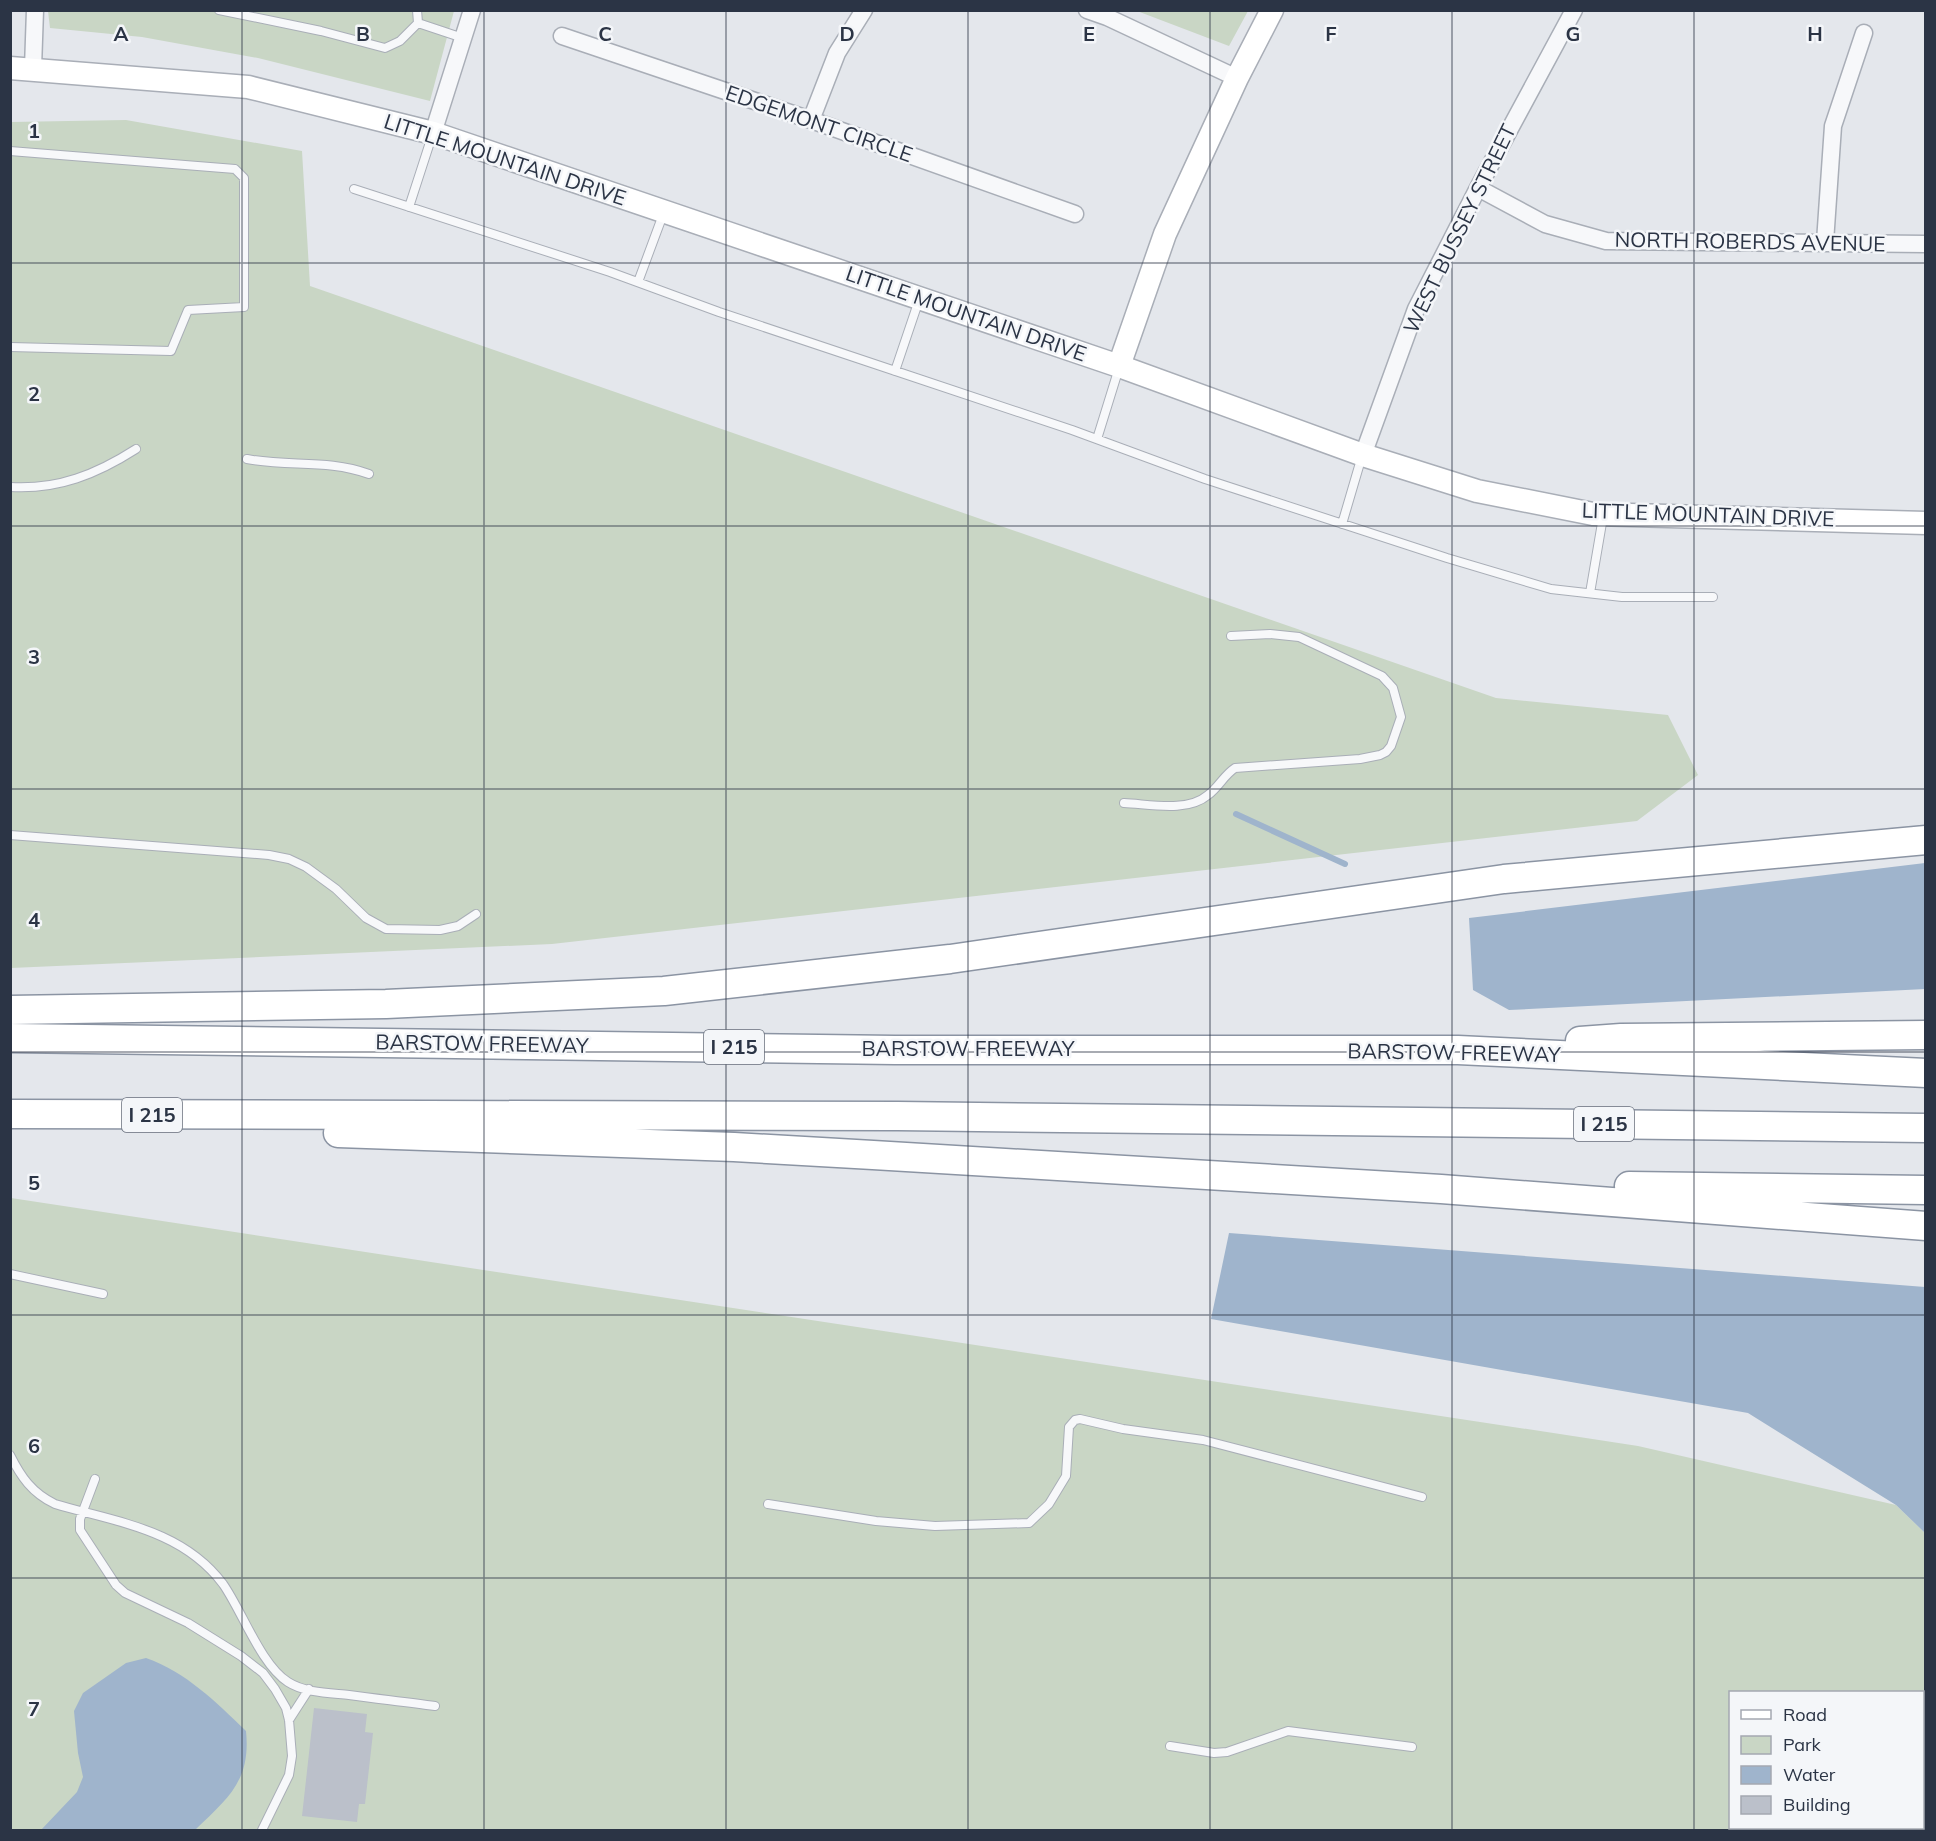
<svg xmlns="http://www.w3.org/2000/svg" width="1936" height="1841" font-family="Mulish,sans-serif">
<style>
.green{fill:#c9d6c5;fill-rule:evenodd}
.water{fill:#9fb4cc}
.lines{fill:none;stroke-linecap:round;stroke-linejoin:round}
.stream{stroke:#9fb4cc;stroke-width:6}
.building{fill:#bbc0ca}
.lane-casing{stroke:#a9aeb7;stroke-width:10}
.street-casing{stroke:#a9aeb7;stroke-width:19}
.secondary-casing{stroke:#a9aeb7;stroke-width:25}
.highway-casing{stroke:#8b94a3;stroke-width:31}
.lane{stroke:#f7f8fa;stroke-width:8}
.street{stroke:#f7f8fa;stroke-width:16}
.secondary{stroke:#fff;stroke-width:22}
.highway{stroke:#fff;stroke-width:28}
.grid{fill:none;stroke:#2b3445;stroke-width:1.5;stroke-opacity:0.55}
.labels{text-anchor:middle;stroke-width:5;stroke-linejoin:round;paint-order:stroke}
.shield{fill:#f4f6f9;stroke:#676e7b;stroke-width:1.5}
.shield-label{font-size:20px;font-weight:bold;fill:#2b3445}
.street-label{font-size:21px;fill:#2b3445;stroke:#f4f6f9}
.grid-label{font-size:20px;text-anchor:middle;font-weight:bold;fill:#2b3445;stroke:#f4f6f9;stroke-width:5;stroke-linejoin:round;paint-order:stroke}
</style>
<rect width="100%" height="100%" fill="#e4e7ec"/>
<path class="green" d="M48,11H454L430,101L258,58L142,37L50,28Z
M1137,11H1248L1229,46Z
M126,120L302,151L310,286L1496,698L1668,715L1698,775L1637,821L552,944L11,968V122Z
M11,1198L1638,1446L1896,1505L1925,1533V1830H11ZM1730,1692H1922V1828H1730Z"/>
<path class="water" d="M1925,863V989L1509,1010L1473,990L1469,918Z
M1229,1233L1925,1287V1533L1896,1505L1748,1413L1211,1319Z
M146,1658C186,1672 216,1702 246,1731C251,1781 228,1798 195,1830H41L77,1792L83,1777L78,1753L74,1711L83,1693L126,1663Z"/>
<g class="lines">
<path class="stream" d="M1236,814L1345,864"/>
</g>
<path class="building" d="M314,1708L367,1714L365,1732L373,1733L365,1804H359L357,1822L302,1816Z"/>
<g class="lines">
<defs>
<path id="lane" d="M219,10L321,31L385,48L400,41L418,23
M417,10L418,23
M418,23L463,38
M10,151L235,169L244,178V307L188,310L171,351L10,347
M354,189L610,272L719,312L1072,430L1205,479L1447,558L1551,589L1622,597H1713
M409,207L433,133
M638,282L664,212
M895,371L919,300
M1097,439L1119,368
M247,459C289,467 328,459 369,474
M10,487C58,490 97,474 136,449
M1342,524L1362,456
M1590,593L1603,517
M1124,803C1149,804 1187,813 1208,795C1219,787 1224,775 1235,768L1360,759L1380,755L1386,752L1391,746L1401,717L1393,688L1382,676L1299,637L1270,634L1231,636
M10,835L269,855L289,859L306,867L336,889L366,918L386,929L440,930L458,926L476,914
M10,1274L103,1294
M10,1455C21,1477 32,1493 55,1504C115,1522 182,1529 223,1584C242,1611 261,1665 288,1682C305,1693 330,1693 349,1695C378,1699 407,1702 435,1706
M95,1479L80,1519V1530L116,1585L125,1593L188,1623L241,1656L263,1673L275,1689L286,1708L289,1720L292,1756L289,1775L262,1830
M768,1504L876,1521L935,1526L1029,1523L1049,1504L1066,1476L1069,1427L1075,1420L1080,1419L1123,1429L1203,1440L1422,1497
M289,1720L309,1689
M1170,1746L1214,1753L1227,1752L1288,1731L1412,1747"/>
<path id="street" d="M1087,10L1107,17L1237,78
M562,36L811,120L1075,214
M33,68L35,10
M811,120L837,53L864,10
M433,133L472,10
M1478,188L1545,224L1606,241L1926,244
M1825,242L1833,126L1864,33
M1363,455L1416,309L1478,188L1574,10"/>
<path id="secondary" d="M10,68L248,87L433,133L1119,366L1363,455L1477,491L1593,514L1926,523
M1119,366L1165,234L1237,78L1272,10"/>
<path id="highway" d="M10,1010L386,1004L664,991L950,959L1504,879L1926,840
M10,1038L895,1050H1458L1926,1073
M1580,1041L1621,1038L1926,1035
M10,1114L898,1116L1926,1128
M338,1133L734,1147L873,1155L1441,1189L1926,1226
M1629,1186L1926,1190"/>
</defs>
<use href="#lane" class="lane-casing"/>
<use href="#street" class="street-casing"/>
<use href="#secondary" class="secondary-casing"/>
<use href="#highway" class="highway-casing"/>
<use href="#lane" class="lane"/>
<use href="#street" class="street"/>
<use href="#secondary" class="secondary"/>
<use href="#highway" class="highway"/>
</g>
<path class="grid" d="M242,10V1830M484,10V1830M726,10V1830M968,10V1830M1210,10V1830M1452,10V1830M1694,10V1830M10,263H1926M10,526H1926M10,789H1926M10,1052H1926M10,1315H1926M10,1578H1926"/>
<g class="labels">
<g class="shield">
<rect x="704" y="1030" width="60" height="34" rx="4.5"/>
<rect x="122" y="1098" width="60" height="34" rx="4.5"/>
<rect x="1574" y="1107" width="60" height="34" rx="4.5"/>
</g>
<g class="shield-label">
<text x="734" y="1054">I 215</text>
<text x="152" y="1122">I 215</text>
<text x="1604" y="1131">I 215</text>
</g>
<g class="street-label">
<text transform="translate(819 124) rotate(19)" y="7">EDGEMONT CIRCLE</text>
<text transform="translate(505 160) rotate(18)" y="7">LITTLE MOUNTAIN DRIVE</text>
<text transform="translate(1460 229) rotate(-64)" y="7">WEST BUSSEY STREET</text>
<text transform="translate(1750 242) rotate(1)" y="7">NORTH ROBERDS AVENUE</text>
<text transform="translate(966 314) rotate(19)" y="7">LITTLE MOUNTAIN DRIVE</text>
<text transform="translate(1708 515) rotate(2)" y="7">LITTLE MOUNTAIN DRIVE</text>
<text transform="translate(482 1044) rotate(1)" y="7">BARSTOW FREEWAY</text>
<text x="968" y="1056">BARSTOW FREEWAY</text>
<text transform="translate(1454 1053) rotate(1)" y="7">BARSTOW FREEWAY</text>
</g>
</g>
<g class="grid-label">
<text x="121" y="41">A</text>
<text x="363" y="41">B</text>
<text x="605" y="41">C</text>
<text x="847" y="41">D</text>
<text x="1089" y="41">E</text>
<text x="1331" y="41">F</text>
<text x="1573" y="41">G</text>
<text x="1815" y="41">H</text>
<text x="34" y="138">1</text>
<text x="34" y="401">2</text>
<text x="34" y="664">3</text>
<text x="34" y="927">4</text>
<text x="34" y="1190">5</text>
<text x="34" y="1453">6</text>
<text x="34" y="1716">7</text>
</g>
<rect width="1936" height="1841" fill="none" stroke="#2b3445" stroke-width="24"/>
<rect x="1729" y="1691" width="195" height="138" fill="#f4f6f9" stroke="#a4a8b1" stroke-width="1.5"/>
<rect x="1741" y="1710" width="30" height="9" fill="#ffffff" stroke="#a4a8b1" stroke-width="1.5"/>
<text x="1783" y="1721" font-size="18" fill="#2b3445">Road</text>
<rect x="1741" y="1736" width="30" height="18" fill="#c9d6c5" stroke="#a4a8b1" stroke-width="1.5"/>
<text x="1783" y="1751" font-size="18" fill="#2b3445">Park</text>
<rect x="1741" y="1766" width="30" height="18" fill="#9fb4cc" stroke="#a4a8b1" stroke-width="1.5"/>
<text x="1783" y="1781" font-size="18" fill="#2b3445">Water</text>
<rect x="1741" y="1796" width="30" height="18" fill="#bbc0ca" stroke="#a4a8b1" stroke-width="1.5"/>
<text x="1783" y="1811" font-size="18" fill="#2b3445">Building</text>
</svg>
